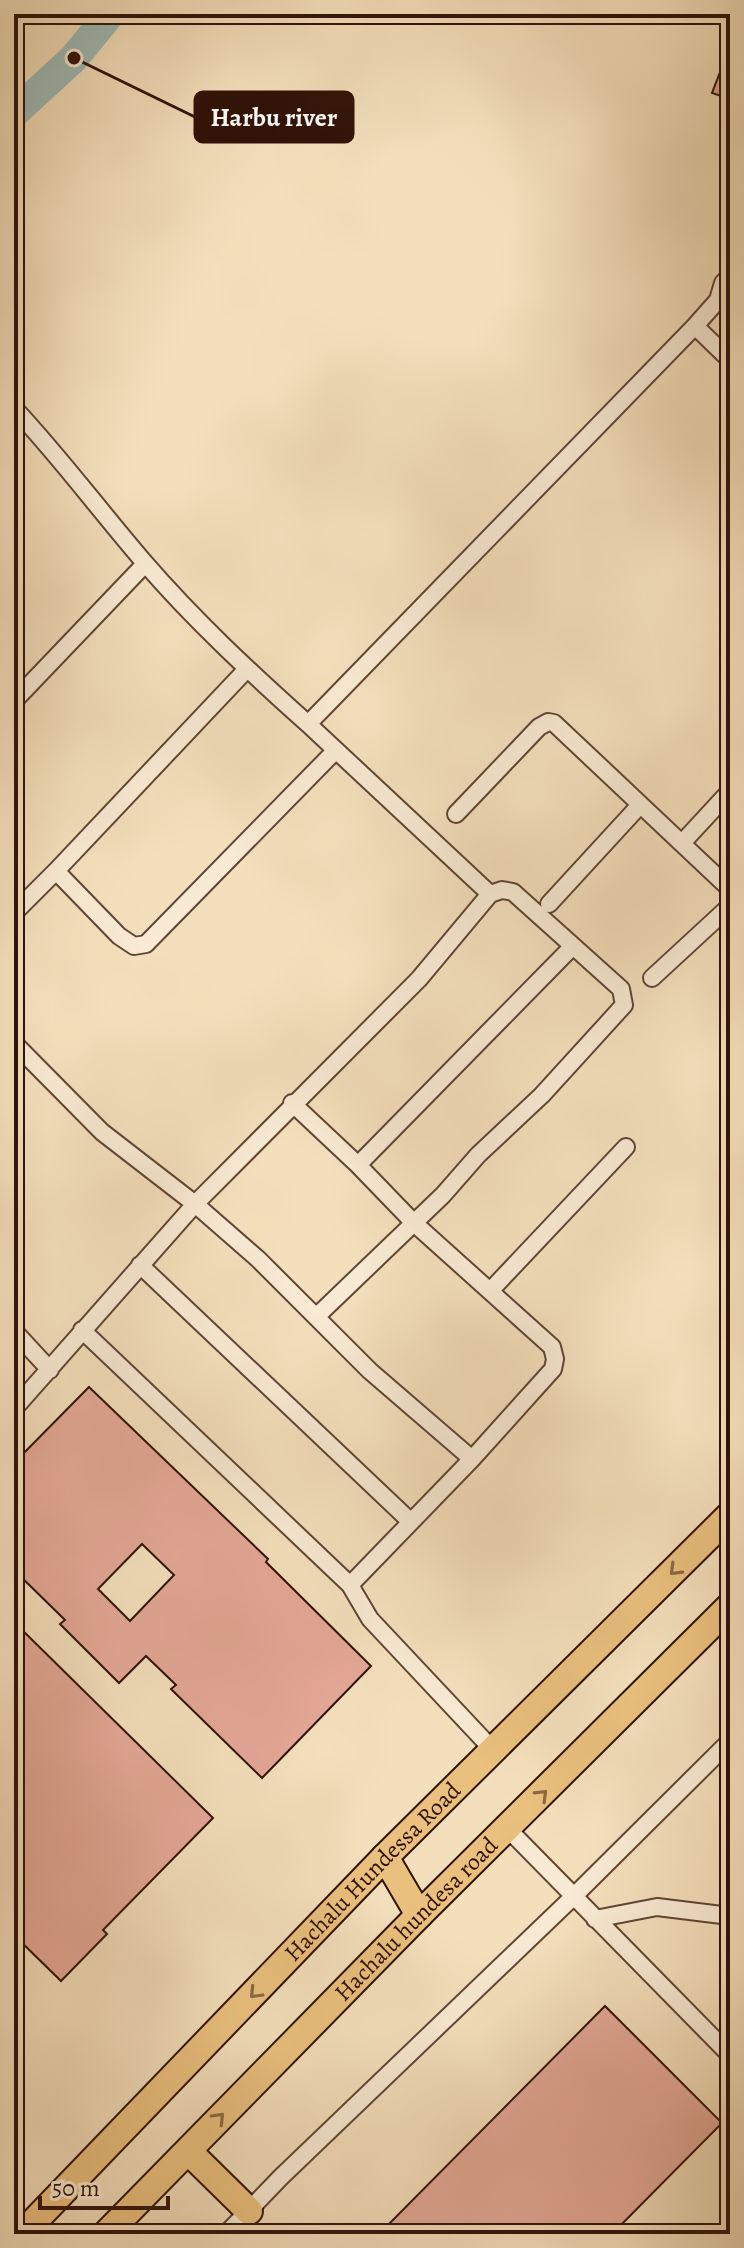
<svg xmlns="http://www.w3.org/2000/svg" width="744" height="2248" font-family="Alegreya,serif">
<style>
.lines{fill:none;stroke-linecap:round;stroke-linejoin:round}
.river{stroke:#9ebbb8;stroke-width:30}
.building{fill:#e4a896;stroke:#2f1208;stroke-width:2;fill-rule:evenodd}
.minor-casing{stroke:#604535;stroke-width:20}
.primary-casing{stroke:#2f1208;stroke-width:30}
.minor{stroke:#f8ead3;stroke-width:16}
.primary{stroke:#eac07e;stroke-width:26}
.oneway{stroke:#8c6943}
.labels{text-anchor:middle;stroke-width:8;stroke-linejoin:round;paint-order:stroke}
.street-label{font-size:24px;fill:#2f1208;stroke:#f8ead3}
.leader{fill:none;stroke:#2f1208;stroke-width:3}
.callout-dot{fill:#2f1208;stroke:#f8ead3;stroke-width:3}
.callout{fill:#2f1208;stroke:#2f1208;stroke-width:3}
.callout-label{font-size:26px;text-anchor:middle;font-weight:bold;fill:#fff}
</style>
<rect width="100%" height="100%" fill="#f4dfbc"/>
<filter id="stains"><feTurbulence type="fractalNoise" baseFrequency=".0025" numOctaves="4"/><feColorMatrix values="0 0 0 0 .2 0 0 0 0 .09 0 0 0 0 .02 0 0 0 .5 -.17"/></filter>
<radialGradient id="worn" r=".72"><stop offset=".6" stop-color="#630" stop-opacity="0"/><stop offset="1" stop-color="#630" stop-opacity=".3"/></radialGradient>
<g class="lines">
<path class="river" d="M14,113L74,58L110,14"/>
</g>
<path class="building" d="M729,49H730V99L712,93Z
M89,1387L268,1559L266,1562L371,1666L262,1778L171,1689L176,1685L146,1656L119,1683L60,1624L65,1620L14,1570V1463ZM142,1544L174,1575L130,1621L98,1589Z
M14,1622L213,1818L103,1930L107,1934L61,1981L14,1935Z
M605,2006L722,2123L612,2234H379Z"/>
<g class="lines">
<defs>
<path id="minor" d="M695,326L730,360
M14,408C60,457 100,511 144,562C194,620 251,673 308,724
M247,669L56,871L119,936L134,946L146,944L335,751
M14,701L145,564
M456,814L539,727L548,722L554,723L730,889
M682,843L730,791
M490,894L308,724L695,326L718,300L723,283L730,276
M549,904L640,805
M18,909L56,871
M652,978L730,906
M14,1043L102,1132L195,1204L258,1259L370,1371L472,1459
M292,1103L358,1165L414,1223L552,1347L555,1359L553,1369L472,1459L350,1585
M358,1165L573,946
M140,1265L410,1521
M490,1291L626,1147
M82,1330L350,1585L370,1619L493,1750
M14,1331L50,1370
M14,1409L195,1204L419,979L490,894L502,890L513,892L621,989L624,1005L542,1095L478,1155L443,1195L317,1316
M508,1829L730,2055
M595,1919L657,1907L730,1916
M226,2234L281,2177L573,1897L730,1741"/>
<g id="primary">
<path d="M385,1857L419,1915"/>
<path d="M188,2151L249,2211"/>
<path id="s1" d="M22,2234L385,1857L730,1515"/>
<path id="s2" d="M106,2234L419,1915L730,1606"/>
</g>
</defs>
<use href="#minor" class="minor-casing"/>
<use href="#primary" class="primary-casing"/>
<use href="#minor" class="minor"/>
<use href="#primary" class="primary"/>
</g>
<defs><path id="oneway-chevron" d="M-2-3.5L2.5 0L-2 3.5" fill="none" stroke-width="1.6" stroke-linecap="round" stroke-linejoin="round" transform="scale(2)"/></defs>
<g class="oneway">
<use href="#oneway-chevron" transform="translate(675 1570) rotate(135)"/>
<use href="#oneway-chevron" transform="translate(542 1795) rotate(-45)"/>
<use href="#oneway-chevron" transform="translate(255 1993) rotate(134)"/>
<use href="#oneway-chevron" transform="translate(219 2118) rotate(-46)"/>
</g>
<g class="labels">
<g class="street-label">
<text dy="8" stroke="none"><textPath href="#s1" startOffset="504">Hachalu Hundessa Road</textPath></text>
<text dy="8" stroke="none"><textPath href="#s2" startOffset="442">Hachalu hundesa road</textPath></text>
</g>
</g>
<path class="leader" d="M74 58L195 117"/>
<circle class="callout-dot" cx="74" cy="58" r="8"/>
<rect class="callout" x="195" y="92" width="158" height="50" rx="8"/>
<g class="callout-label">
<text x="274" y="126">Harbu river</text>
</g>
<rect width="744" height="2248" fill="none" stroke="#f4dfbc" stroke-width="48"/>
<rect x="16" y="16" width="712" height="2216" fill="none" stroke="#2f1208" stroke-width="4"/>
<rect x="24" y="24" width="696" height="2200" fill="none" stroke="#2f1208" stroke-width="2"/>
<path d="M40 2196v12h128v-12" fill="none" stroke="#2f1208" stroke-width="4"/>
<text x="52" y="2196" font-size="24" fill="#2f1208" stroke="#f8ead3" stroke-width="6" paint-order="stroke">50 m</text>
<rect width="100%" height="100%" filter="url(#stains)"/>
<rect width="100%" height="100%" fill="url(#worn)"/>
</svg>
